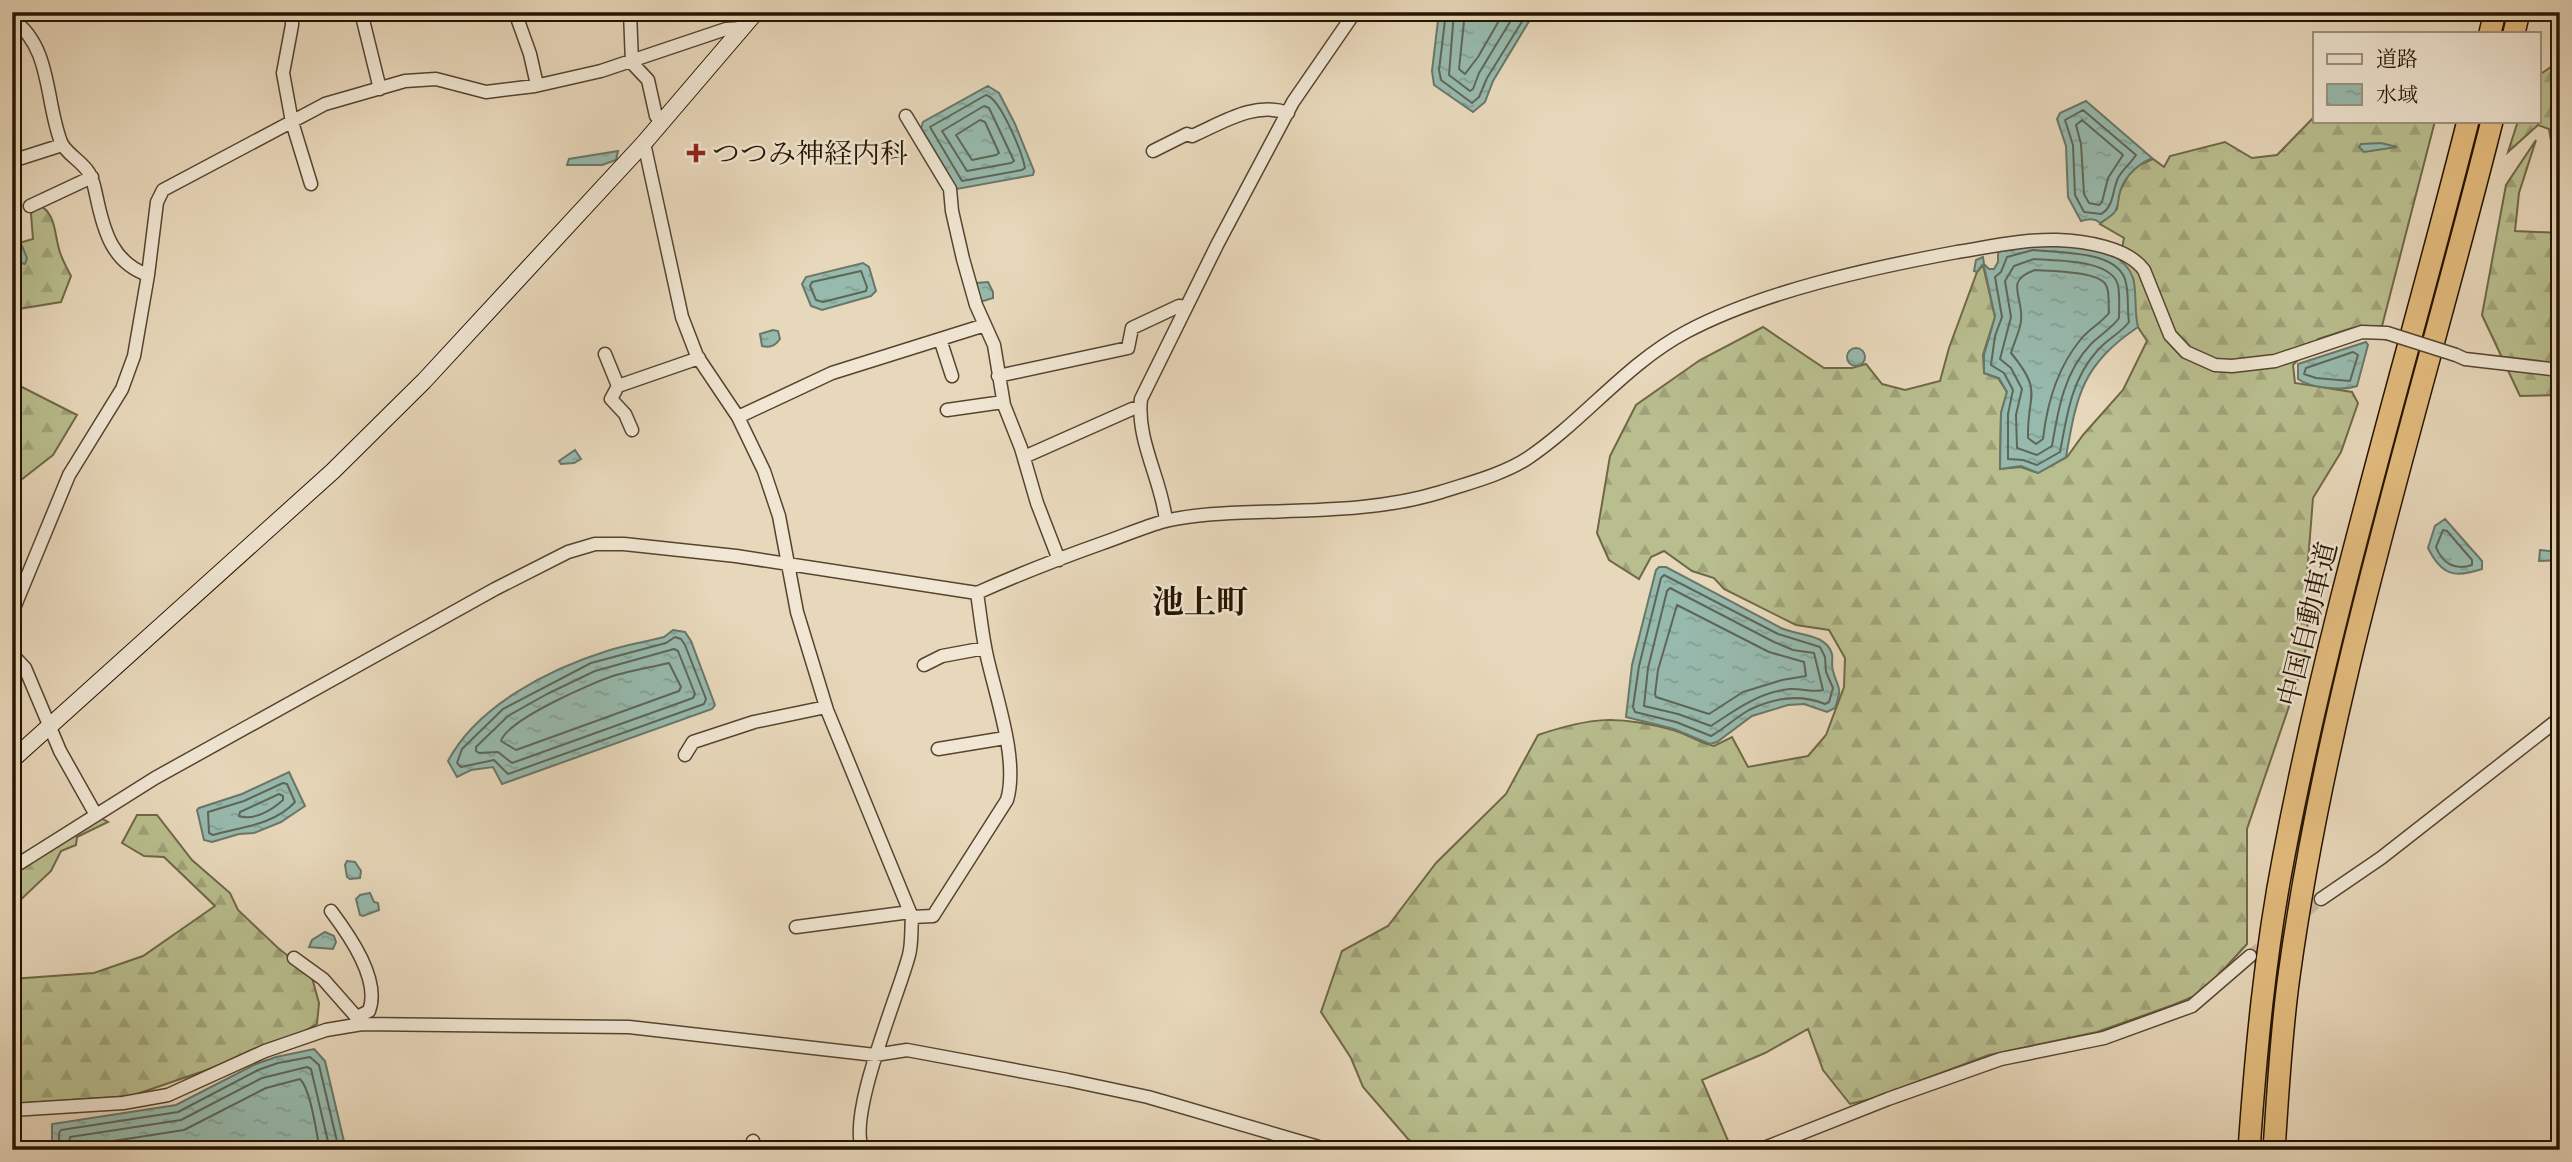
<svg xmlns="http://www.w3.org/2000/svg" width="2572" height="1162" font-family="'IM FELL English','Noto Serif JP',serif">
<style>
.forest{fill:url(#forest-firs);stroke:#6f6847;stroke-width:2}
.water{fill:url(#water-ripples);stroke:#697768;stroke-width:2}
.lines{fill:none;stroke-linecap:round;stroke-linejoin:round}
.shore{stroke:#5e6657;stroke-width:2}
.street-tunnel{stroke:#cbba9f;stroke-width:12;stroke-dasharray:12 6;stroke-linecap:butt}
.street-casing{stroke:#56442f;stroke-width:15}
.secondary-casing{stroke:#251300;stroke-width:18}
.highway-casing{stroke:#251300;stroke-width:24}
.street{stroke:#f0e6d3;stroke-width:12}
.secondary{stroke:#f0e6d3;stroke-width:16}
.highway{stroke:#e4bc7e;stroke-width:21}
.street-bridge-casing{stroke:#56442f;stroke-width:15;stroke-linecap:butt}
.street-bridge{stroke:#f0e6d3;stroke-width:12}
.poi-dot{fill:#8f2418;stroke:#f0e6d3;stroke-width:2.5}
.labels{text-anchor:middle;stroke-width:5;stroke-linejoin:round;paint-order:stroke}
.poi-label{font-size:28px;fill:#251300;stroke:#f0e6d3;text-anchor:start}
.street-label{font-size:28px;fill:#251300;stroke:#f0e6d3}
.quarter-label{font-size:32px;font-weight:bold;fill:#251300;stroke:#f0e6d3}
</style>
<defs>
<pattern id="forest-firs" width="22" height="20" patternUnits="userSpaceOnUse" patternTransform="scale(1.75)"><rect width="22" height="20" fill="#b9be8e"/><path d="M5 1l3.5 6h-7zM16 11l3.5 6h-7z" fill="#9fa279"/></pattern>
<pattern id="water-ripples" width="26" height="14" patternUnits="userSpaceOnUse" patternTransform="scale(1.75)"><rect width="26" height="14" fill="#97baae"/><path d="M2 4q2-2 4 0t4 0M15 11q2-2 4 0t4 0" fill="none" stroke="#829f94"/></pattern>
</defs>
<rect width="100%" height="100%" fill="#e8d8bb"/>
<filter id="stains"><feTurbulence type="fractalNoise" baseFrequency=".00286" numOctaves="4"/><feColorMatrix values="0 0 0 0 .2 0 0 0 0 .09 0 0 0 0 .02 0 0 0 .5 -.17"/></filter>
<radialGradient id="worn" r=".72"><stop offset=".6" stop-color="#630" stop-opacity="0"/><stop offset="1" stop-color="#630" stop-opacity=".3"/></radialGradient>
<path class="forest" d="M2560,65V151L2551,141L2549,129L2538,125L2508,152L2518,121H2539V75L2551,67Z
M2315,116V121H2435L2382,326L2352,328L2318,339L2293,365L2295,383L2352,392L2358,403L2341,452L2313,498L2306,587L2308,641L2296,686L2247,829V944L2202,993L2173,1005L2097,1032L1989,1055L1871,1099L1850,1104L1823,1070L1808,1029L1765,1053L1702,1080L1732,1150H1425L1408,1139L1363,1087L1351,1058L1321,1012L1342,951L1388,926L1436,863L1506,794L1538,735C1591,717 1618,715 1673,730C1687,734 1700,743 1714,746L1732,737L1748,767L1808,756L1826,735L1844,687L1845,658L1829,630L1796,625L1724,589L1714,578L1692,571L1664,551L1651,557L1639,579L1609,560L1597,533L1610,456L1636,405L1700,360L1763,327L1824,368H1852L1866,364L1882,384L1905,390L1940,381L1949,348L1977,272L1983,265L1995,317L1983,355L1984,373L1998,378L2007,392L2001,413L2000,469L2021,467L2038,473L2067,457L2083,435L2123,390L2147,341L2138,327L2135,316L2133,278L2120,258L2124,238L2100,224L2117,209L2119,193L2129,173L2139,165L2153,159L2164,167L2170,156L2225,142L2252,158L2277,155Z
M2536,140L2519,193L2515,231L2560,233V395L2520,396L2482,315L2506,185Z
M37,204C56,212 54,232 59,249C61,258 67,268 71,276L61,302L12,310V245L33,239L31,214Z
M12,382L77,415L53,455L12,487Z
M137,815H157L192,860L230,893L238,910L278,948L311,974L319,1003L317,1024L299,1034L204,1071L131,1096L12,1104V979L94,973L143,956L215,906L164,857L144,856L122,843Z
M99,817L108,822L77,837L76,845L61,851L51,871L12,908V871Z"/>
<path class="water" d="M1439,12H1542L1531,18L1493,81L1485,102L1473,112L1434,85L1432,71Z
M988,86L999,93L1015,124L1034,171L1033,175L957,189L921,128L923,122Z
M2086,101L2152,158C2135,166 2123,177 2119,196C2118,202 2118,208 2114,213C2110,217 2105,220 2100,223C2095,218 2087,219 2081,221L2068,197L2066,146L2057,119L2060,113Z
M2381,143L2397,147L2364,152L2359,147L2361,144Z
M618,151L616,160L602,165H567L569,159Z
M2031,243C2063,246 2120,241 2133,278C2137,291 2134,312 2138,327C2082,365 2077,394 2066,457L2038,473L2021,466L2000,469L2001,413L2007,392L1999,378L1984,373V355L1995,317L1984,266L1982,265L1977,272L1974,271L1976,260L1983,257L1984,264L1989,269H1994L1998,262V252L2009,248L2013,250Z
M22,246L27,258L25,264L18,262L12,256L13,249Z
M863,263L869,267L876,291L871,296L822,310L811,306L802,284L806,277Z
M988,282L993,292V298L980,302L976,283Z
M773,330L778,331L780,339C775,346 770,348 762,346L760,334Z
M2366,342L2368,345L2357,386C2343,391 2310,388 2298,379V364Z
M1847 357a9 9 0 1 1 18 0a9 9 0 1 1-18 0Z
M575,450L581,459L574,463L561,464L559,461Z
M2445,519L2482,561V569C2455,578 2442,576 2428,548L2435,526Z
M2540,550L2558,552L2560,560L2539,561Z
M1659,567H1666L1781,628C1798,636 1826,633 1832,654C1833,659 1831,665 1833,671C1838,690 1843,685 1835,708L1827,712L1804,704L1788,705L1752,716L1717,742L1710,744L1674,729L1626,717L1632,665L1656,570Z
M673,630L685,632L691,641L715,705L712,709L502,784L493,767L471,770L457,777L448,761C477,706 549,669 607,651C625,645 645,642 664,637Z
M289,772L305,806L281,822L254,833L239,834L212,842L204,840L197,810L199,808L242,794Z
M347,861L355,862L361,871L360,878L350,879L347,877L345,865Z
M370,893L374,902L378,903L379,910L363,916L360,915L356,899L360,895Z
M325,932L334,936L336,942L333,949L309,947L312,940Z
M314,1049L325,1061L346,1150H52V1124L176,1105L256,1064L276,1057Z"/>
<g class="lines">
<path class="shore" d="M1446,12L1439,70L1441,80L1472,103L1479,97L1487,78L1528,12
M1454,12L1449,75L1470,91L1473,89L1479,73L1516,12
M1465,12L1459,69L1465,74L1478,57L1504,12
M986,95C1000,98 1022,152 1025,168L1022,170L962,181L930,127Z
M984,106L989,108L1014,161L1011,163L967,171L942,131Z
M2083,110L2136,155C2131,163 2123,169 2118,178C2112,191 2114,207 2101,214L2084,212L2075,195L2073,145L2065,120Z
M980,120L985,122L999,153L996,155L972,160L956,135Z
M2082,120L2123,155L2108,178L2102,202L2099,205L2089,203L2084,194L2081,144L2076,125Z
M2033,250C2060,253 2120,250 2126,283C2129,296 2127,309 2129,322C2121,333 2106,340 2097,351C2071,380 2067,416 2060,452L2037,465L2023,460L2008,459V414L2013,390L2004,373L1991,365L1995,336L2002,317L1995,277L2001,272L2007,257Z
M2034,259C2056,261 2111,259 2118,285C2120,296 2119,308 2119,318C2112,328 2100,335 2091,344C2064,372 2058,410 2052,446L2037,455L2017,448L2016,415L2022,389L2011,368L2000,359L2011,317L2005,281L2014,266Z
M2035,270C2050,271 2099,271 2106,285C2110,292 2108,305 2109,313C2101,323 2089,329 2081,339C2057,368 2047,403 2043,439L2036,444L2028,438C2027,393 2044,393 2011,353C2014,342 2020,331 2021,321C2024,296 2003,281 2035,270Z
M861,271L867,287L866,291L823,302L816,300L810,286L812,282Z
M2353,352L2358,355L2350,381L2316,378L2304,374L2306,368Z
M2443,530L2447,531L2472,560V565C2455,571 2442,563 2436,547Z
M1664,575L1778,634L1820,647L1825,657L1826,672L1833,688L1829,702L1825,704C1800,694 1773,698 1749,710C1735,718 1724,729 1711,736L1676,722L1635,712L1633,707L1639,666L1661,578Z
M1670,588L1774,642L1793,650L1814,653L1823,690C1814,693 1801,688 1790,689C1759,692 1735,710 1711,726L1678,714L1644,706L1648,668L1667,591Z
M1677,605L1769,652L1804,662L1806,676L1782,680L1743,692L1709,714L1656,697L1655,694L1658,670Z
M675,637L681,639L685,645L706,699L704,704L508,774L494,760L461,767L457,763L462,749L503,709L591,663L666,643Z
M674,649L678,651L695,694L693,698L512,763L498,752L479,753L476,751V747L508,716L547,694L595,671Z
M669,663L681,687L679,691L516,750L501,741C507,720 593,682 616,675C633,670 652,667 669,663Z
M283,783L287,784L295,802C274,825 241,827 213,835L209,833L208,812L244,801Z
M279,794L283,796V800C272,810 254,821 239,816L240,812Z
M59,1150V1133L61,1130L178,1112L258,1070L278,1063L310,1057L319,1065L339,1150
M68,1150L70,1137L181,1120L262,1078L307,1067L311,1069L330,1150
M78,1150L81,1146L184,1130L266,1088L300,1079C311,1090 316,1132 320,1150"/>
<path class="street-tunnel" d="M2250,956L2321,899"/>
<defs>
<path id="street" d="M292,12V25L283,73L292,122L311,184
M361,12L380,89
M515,12L530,54L537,85
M630,12L632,63L648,80L656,116L662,122
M12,19C52,47 45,101 61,142C66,154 82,161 89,173C94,181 95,191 97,199C104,232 113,263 148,275
M906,116L950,189L952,211L963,259L976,305L994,345L1004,405L1021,448L1037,503L1059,560
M644,143L682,317L697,356L738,417L764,471L779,516L797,612L827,710L912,917C911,930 912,944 909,955C899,994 846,1117 863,1150
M1153,151L1187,134L1192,136C1222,123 1254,101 1288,113
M12,161L62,145
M30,206L92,177
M940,339L952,376
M605,354L618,386L611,399L625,414L632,430
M2456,355L2465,359L2560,370
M998,376L1128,348L1132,328L1179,306L1186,307
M618,386L699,358
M947,410L1003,402
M738,417L832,373L985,325
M1024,457L1132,409L1140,407
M1166,521C1162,481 1136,440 1141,399L1217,245L1293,102L1355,12
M12,613L69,475L122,389L134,356L148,275L157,202L163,190L325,104L405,81L436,79L486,92L535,86L601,71L726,29L742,28
M12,654L25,668L60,751L96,815
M924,665L942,656L985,648
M938,749L1005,738
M685,755L693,742L754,722L826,707
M12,868L155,778L328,682L495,589L568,552L595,544H624L736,556L977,593C1017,575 1058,559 1100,544C1121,537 1143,527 1165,521C1195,514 1229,513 1259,512C1319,510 1383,510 1441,492C1469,483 1504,474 1528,458C1584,420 1626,364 1686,332C1763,291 1871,268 1957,252C1989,247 2024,239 2057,240C2084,241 2127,247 2144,270L2170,335L2186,352L2215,365L2232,366L2275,361L2362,332L2387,333
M2321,899L2381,858L2560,718
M331,911C349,935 381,980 369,1011L357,1017
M912,917L933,916L1007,800C1019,759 995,695 986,652C982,633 980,613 977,593
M796,927L910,912
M294,958L323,979L360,1021
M12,1110L123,1103L168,1095L265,1051L326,1030L362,1024L629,1027L875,1055L907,1050L1068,1080L1148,1097L1329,1150
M753,1141L755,1150
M1759,1150L1888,1099L2001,1059L2104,1038L2192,1006L2250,956"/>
<path id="secondary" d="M12,760L333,471L424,381L644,143L756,12"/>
<path id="highway" d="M2490,33L2495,12
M2514,33L2519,12
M2249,1150C2256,1051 2265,953 2284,855C2331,607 2406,366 2468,121
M2274,1150C2278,1092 2281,1033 2289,976C2329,685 2421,404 2492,121"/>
</defs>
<use href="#street" class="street-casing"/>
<use href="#secondary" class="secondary-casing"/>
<use href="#highway" class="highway-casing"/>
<use href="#street" class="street"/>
<use href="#secondary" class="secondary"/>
<use href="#highway" class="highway"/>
<defs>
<path id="street-bridge" d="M2387,333L2456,355"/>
</defs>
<use href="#street-bridge" class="street-bridge-casing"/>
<use href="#street-bridge" class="street-bridge"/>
</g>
<path class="poi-dot" d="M692.5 142.5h7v7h7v7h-7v7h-7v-7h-7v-7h7z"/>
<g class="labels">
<g class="poi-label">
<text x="712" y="163">つつみ神経内科</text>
</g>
<g class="street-label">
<text transform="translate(2307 624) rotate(-76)" y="10">中国自動車道</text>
</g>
<g class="quarter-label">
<text x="1200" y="613">池上町</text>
</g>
</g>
<rect width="2572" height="1162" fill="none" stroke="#e8d8bb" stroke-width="42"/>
<rect x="14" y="14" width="2544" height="1134" fill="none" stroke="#251300" stroke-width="3.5"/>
<rect x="21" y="21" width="2530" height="1120" fill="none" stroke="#251300" stroke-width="2"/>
<rect x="2313" y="32" width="228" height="91" fill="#f0e6d3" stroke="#9f927f" stroke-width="2"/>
<rect x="2327" y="54" width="35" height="10" fill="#f0e6d3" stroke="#9f927f" stroke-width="2"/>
<text x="2376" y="66" font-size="21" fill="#251300">道路</text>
<rect x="2327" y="84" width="35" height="21" fill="url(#water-ripples)" stroke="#9f927f" stroke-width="2"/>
<text x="2376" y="102" font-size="21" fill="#251300">水域</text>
<rect width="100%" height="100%" filter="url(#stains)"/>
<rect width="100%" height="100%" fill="url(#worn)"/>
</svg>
